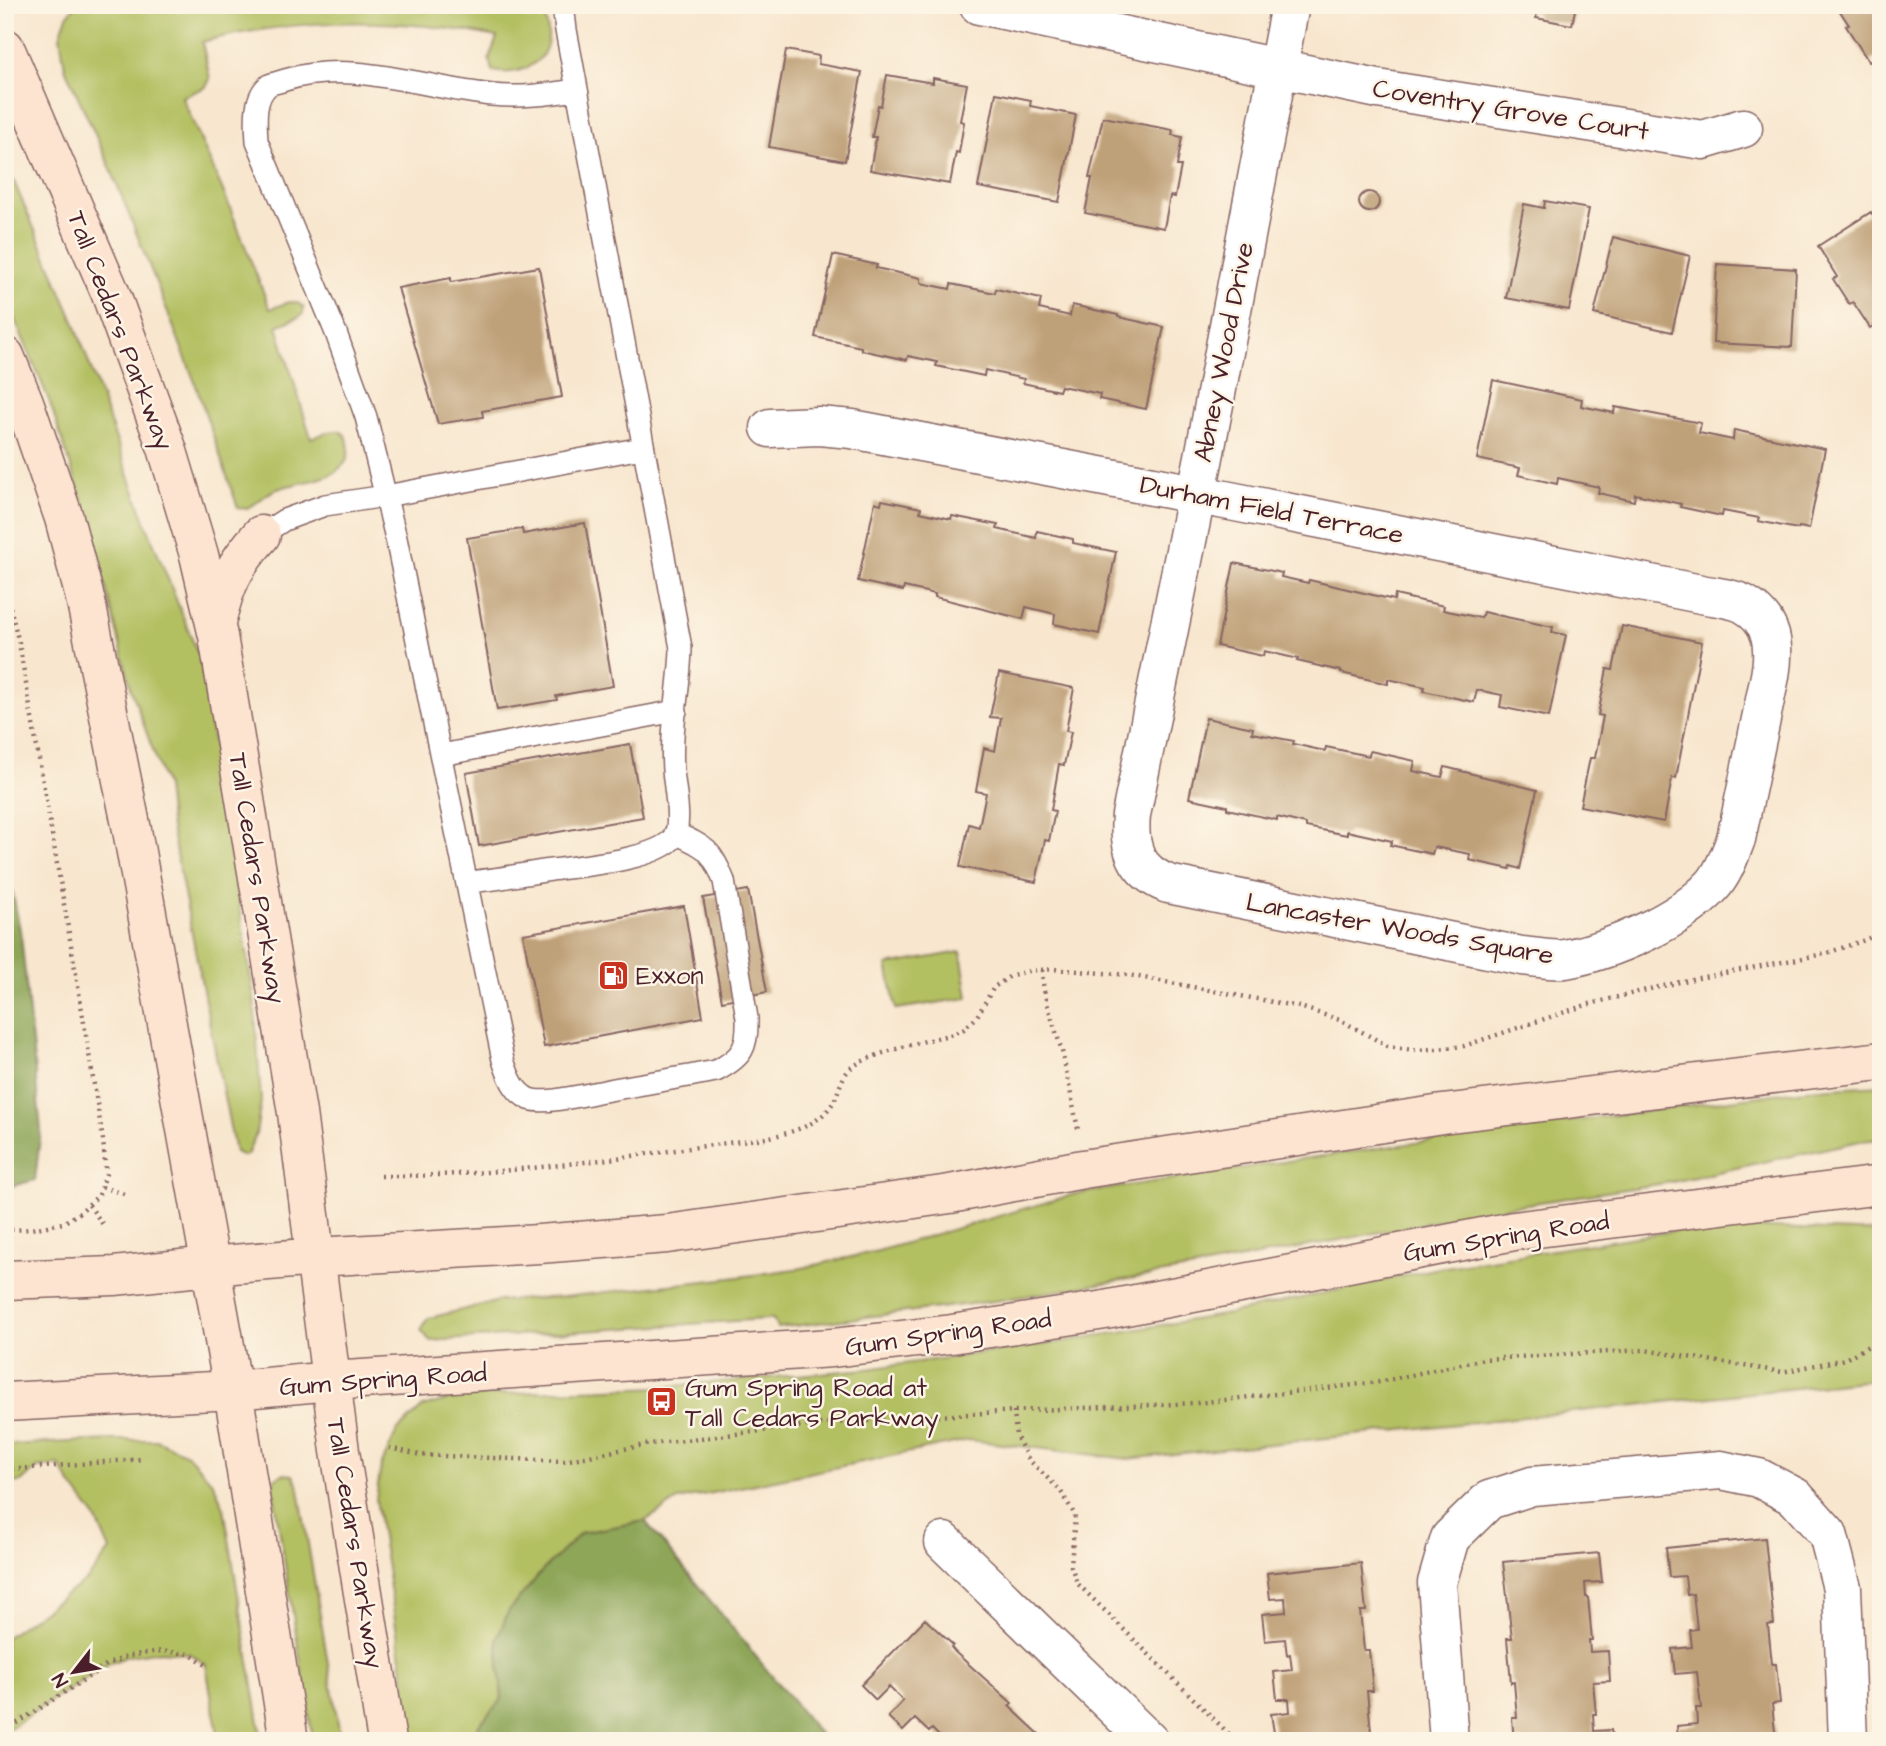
<svg xmlns="http://www.w3.org/2000/svg" width="1886" height="1746" font-family="'Architects Daughter',sans-serif">
<style>
.green{fill:#b3c062;stroke:#7e7046;stroke-width:2}
.forest{fill:#8ea658;stroke:#6c6242;stroke-width:2}
.building{fill:#bfa179}
.lines{fill:none;stroke-linecap:round;stroke-linejoin:round}
.service-casing{stroke:#876564;stroke-width:24}
.minor-casing{stroke:#876564;stroke-width:41}
.secondary-casing{stroke:#876564;stroke-width:41}
.path{stroke:#876564;stroke-width:4.5;stroke-dasharray:2 5;stroke-linecap:butt}
.service{stroke:#fff;stroke-width:21}
.minor{stroke:#fff;stroke-width:38}
.secondary{stroke:#fde4d1;stroke-width:38}
.labels{text-anchor:middle;stroke-width:5;stroke-linejoin:round;paint-order:stroke}
.street-label{font-size:26px;fill:#4a1f2b;stroke:#fcf5e5}
.poi-label{font-size:26px;fill:#4a1f2b;stroke:#fcf5e5;text-anchor:start}
</style>
<rect width="100%" height="100%" fill="#fcf5e5"/>
<filter id="ink" filterUnits="userSpaceOnUse"><feTurbulence type="fractalNoise" baseFrequency=".0143" numOctaves="2"/><feDisplacementMap in="SourceGraphic" scale="14" xChannelSelector="R" yChannelSelector="G"/><feConvolveMatrix kernelMatrix="1 2 1 2 8 2 1 2 1" color-interpolation-filters="sRGB"/></filter>
<filter id="wash" filterUnits="userSpaceOnUse"><feTurbulence type="fractalNoise" baseFrequency=".00686" numOctaves="4" result="noise"/><feDisplacementMap in="SourceGraphic" scale="28" xChannelSelector="R" yChannelSelector="G"/><feGaussianBlur stdDeviation="1.57" result="paint"/><feColorMatrix in="noise" values="0 0 0 0 0 0 0 0 0 0 0 0 0 0 0 0 0 1.4 0 .05"/><feComposite in="paint" operator="in"/></filter>
<g filter="url(#wash)">
<rect width="100%" height="100%" fill="#f8e6ce"/>
<path class="green" d="M76,5H542C545,15 549,28 548,38C546,66 516,76 493,71L489,60L497,37C400,17 298,17 202,42L210,79L206,87L182,97L226,198L270,309C283,305 293,296 304,308L303,314L299,317L277,326L311,438C319,436 329,430 338,431C351,433 350,454 345,463C344,464 337,470 337,471C324,481 291,483 275,490C261,495 253,512 238,508L194,380L165,305L110,167L65,68L60,36L67,16Z
M5,161L74,321L146,524L200,659L254,998L261,1101L256,1134L247,1155L243,1156L235,1152L170,822L166,787L131,689L91,527L49,400L5,296Z
M961,952L968,998L896,1009L887,965Z
M1881,1085V1139L1860,1141L1672,1182L1514,1206L1201,1267L995,1301L778,1328L773,1319H766L430,1341L421,1330L428,1318L499,1301L563,1297L731,1278L802,1268L878,1251L1075,1194L1294,1160L1565,1122L1813,1089Z
M1745,1227L1881,1232V1379L1128,1459L969,1440L678,1500L645,1521L581,1533L497,1639L502,1699L478,1726L480,1741H414L376,1499L381,1466L397,1431L423,1407L457,1397L551,1391L661,1387L867,1369L1048,1344L1228,1314L1439,1268L1693,1228Z
M112,1440H156L187,1454L214,1484L224,1508L262,1741H219L206,1665L191,1654L161,1651L128,1656L108,1664L5,1731V1638L88,1579L110,1550L96,1518L71,1484L59,1465L37,1468L21,1482L5,1483V1445Z
M283,1474L293,1475L298,1484L341,1741H313L273,1489L274,1479Z"/>
<path class="forest" d="M5,854L21,935L41,1130L35,1180L5,1188Z
M645,1521L825,1741H480L478,1726L502,1699L497,1639L509,1610L544,1569L581,1533Z"/>
<g id="blocks">
<path class="building" d="M1503,5H1576L1572,25L1536,18L1537,13Z
M1836,5H1881V54L1869,62L1846,26L1849,25Z
M786,50L819,56L818,64L862,72L845,161L769,147Z
M887,75L933,83V78L967,84L960,121L964,122L959,153L956,152L950,184L870,170L876,137H872L878,105L881,106Z
M996,93L1031,100L1030,106L1076,115L1059,202L978,187Z
M1103,117L1173,130L1172,135L1182,137L1177,166H1181L1175,197L1170,196L1164,228L1085,213L1092,178H1089Z
M1879,136H1881V169H1875Z
M1359 202a10 10 0 1 1 20 0a10 10 0 1 1-20 0Z
M1545,201L1589,209L1569,310L1506,298L1524,204L1544,208Z
M1871,212L1879,225L1881,224V321L1870,328L1853,302L1849,304L1833,279L1837,277L1818,246Z
M1613,237L1690,256L1672,332L1594,314Z
M833,255L877,265L876,268L921,278V283L950,289L951,284L995,293L996,289L1041,299L1039,309L1070,316L1072,305L1118,315V317L1164,327L1146,409L1099,399L1100,394L1061,386L1059,391L1023,383L1024,379L985,370L984,376L936,366L937,362L908,356L907,360L861,350V347L815,337Z
M1717,264L1796,269L1792,347L1713,343Z
M539,267L562,397L482,411L483,417L438,424L398,288L451,278V282Z
M1493,380L1582,399L1581,406L1614,413L1615,407L1701,423L1699,433L1733,440L1734,430L1825,449L1809,529L1799,527L1798,529L1758,521L1759,518L1723,511L1722,516L1680,507L1681,504L1635,494L1634,501L1598,493L1599,487L1558,478L1557,484L1518,475L1520,468L1477,459Z
M882,500L921,508L920,512L951,519L952,516L998,525L997,529L1036,538L1037,531L1073,539V543L1116,552L1099,634L1054,624L1055,614L1026,607L1023,619L935,597V594L904,587L903,591L858,581L875,502L881,504Z
M585,523L613,686L556,696L557,700L497,710L467,538L522,529L523,534Z
M1234,563L1282,573L1281,577L1308,583L1309,580L1394,600L1395,595L1444,606L1443,610L1481,618L1483,612L1553,627L1552,632L1566,635L1549,717L1500,707L1502,695L1477,690L1474,702L1424,691L1425,687L1388,679V684L1341,673V671L1297,661L1298,659L1264,651L1263,656L1217,646Z
M1622,626L1702,642L1676,778H1672L1664,822L1580,806L1590,758H1595L1603,716L1598,715L1607,669L1613,670Z
M999,673L1074,688L1066,731L1071,732L1064,765L1059,764L1051,810L1055,811L1049,841L1045,840L1036,882L960,867L969,824L979,827L986,793L976,791L984,748L995,751L1001,718L990,717Z
M1206,718L1253,728L1252,733L1294,741L1293,744L1325,751L1326,747L1369,756L1370,751L1415,761L1413,771L1442,777L1445,767L1537,790L1520,869L1511,866L1510,869L1469,860L1470,854L1434,847L1432,854L1390,845L1392,841L1347,831V835L1306,827V824L1277,817V820L1227,809V806L1189,798Z
M630,744L643,817L479,846L466,773Z
M748,890L767,992L722,1001L703,898Z
M684,906L703,1017L544,1047L523,934Z
M1765,1538L1774,1624L1768,1625L1772,1664H1776L1780,1703L1772,1704L1776,1741H1678L1677,1726L1697,1724L1696,1708H1701L1697,1672L1675,1674L1672,1649L1692,1647L1690,1630L1697,1629L1693,1594L1687,1595L1685,1576L1669,1577L1666,1548Z
M1599,1553L1602,1582L1585,1583L1586,1597H1588L1592,1640H1589L1590,1652L1608,1651L1610,1681L1593,1682L1596,1714H1593L1594,1731L1611,1730L1613,1741H1514L1512,1718H1517L1514,1682L1511,1683L1507,1638H1512L1503,1562Z
M1361,1563L1366,1611H1360L1364,1650H1369L1373,1691H1367L1372,1741H1294V1738L1275,1739L1271,1714L1290,1712L1289,1699H1277L1274,1672L1292,1670L1290,1654L1287,1655L1285,1639L1265,1641L1262,1614L1286,1612L1285,1598L1270,1599L1267,1573Z
M925,1619L953,1645L951,1647L955,1652L1012,1703L1009,1706L1039,1734L1032,1741H944L932,1729L929,1732L915,1719L903,1731L888,1717L903,1701L889,1687L876,1700L861,1685Z"/>
</g>
</g>
<g filter="url(#ink)">
<use href="#blocks" fill-opacity="0" stroke="#876564" stroke-width="2"/>
<g class="lines">
<defs>
<path id="service" d="M577,90C549,94 520,98 492,95C424,88 352,59 285,80C280,82 273,83 269,85C253,97 256,124 257,141L336,333L366,417L396,538L503,1060C508,1074 513,1092 529,1099C544,1105 587,1094 604,1091C642,1084 679,1078 716,1071C743,1057 748,1047 747,1018L724,881C712,849 704,846 675,833
M261,535L284,520L325,505L386,496L642,448
M441,755L676,711
M467,882C495,880 523,874 551,870C579,866 656,860 673,838C683,825 674,786 673,770C670,729 680,689 681,648L566,30L563,5"/>
<path id="minor" d="M979,5L1378,89L1703,140L1743,128
M770,428L819,426L852,429L1158,487L1230,501L1701,594C1715,597 1732,598 1744,604C1774,621 1775,647 1770,676L1736,839C1730,854 1724,873 1712,886C1680,921 1611,951 1565,959C1552,961 1536,957 1522,956L1168,884C1135,871 1128,847 1131,815L1189,531L1204,457L1290,5
M944,1542L1149,1741
M1449,1741L1437,1583L1450,1538L1489,1500L1532,1486L1721,1470L1759,1478L1795,1497L1828,1534L1842,1588L1848,1741"/>
<path id="secondary" d="M5,48L110,292L167,448L199,555L218,636L297,1113L340,1451L387,1741
M5,356L24,402L64,518L86,602L132,830L233,1390L289,1741
M216,623C225,584 234,565 261,535
M5,1280L114,1276L210,1266L316,1257L539,1244L667,1234L950,1194L1083,1169L1442,1114L1881,1061
M5,1402L233,1390L331,1381L832,1348L952,1334L1105,1310L1514,1231L1881,1185"/>
</defs>
<use href="#service" class="service-casing"/>
<use href="#minor" class="minor-casing"/>
<use href="#secondary" class="secondary-casing"/>
<path class="path" d="M5,587L19,643L76,974L103,1140L106,1174L99,1195L79,1213L63,1223L31,1229L5,1230
M1042,970L1043,984L1046,1000L1062,1051L1078,1129
M381,1176C508,1177 639,1154 765,1138C790,1133 820,1126 834,1101C840,1089 841,1077 851,1068C868,1054 929,1040 953,1034L964,1029L976,1018L994,987L1012,975L1029,971L1053,969L1128,975L1300,1007L1340,1020L1388,1046L1413,1050L1436,1049L1464,1046L1586,1005L1634,993L1688,980L1824,954L1865,940L1881,932
M102,1187L127,1195
M89,1205L104,1226
M1014,1411L1016,1436L1029,1460L1060,1490L1075,1515L1071,1566L1077,1583L1233,1738L1231,1741
M389,1448L420,1455L564,1461L650,1444L820,1424L1014,1411L1198,1403L1379,1382L1484,1359L1644,1350L1782,1372L1845,1359L1881,1339
M5,1470L142,1459
M5,1731L108,1664L128,1656L161,1651L191,1654L206,1665"/>
<use href="#service" class="service"/>
<use href="#minor" class="minor"/>
<use href="#secondary" class="secondary"/>
</g>
</g>
<defs>
<symbol id="fuel-square" viewBox="-11 -11 22 22"><rect x="-9" y="-9" width="18" height="18" rx="4" fill="#c8321e" stroke="#fcf5e5"/><path d="M-5.5-6h7V0h2V4h1.3V-2.5L3-4.5l.8-.8L6-3V5H2.5V1h-1V6h-7ZM-4.2-4.7v3.2H.2V-4.7Z" fill="#fff"/></symbol>
<symbol id="bus-square" viewBox="-11 -11 22 22"><rect x="-9" y="-9" width="18" height="18" rx="4" fill="#c8321e" stroke="#fcf5e5"/><path d="M-5-6H5V4H4V6H2V4H-2V6H-4V4H-5ZM-3.5-4V0h7V-4ZM-3.5 1.2v1.5H-2V1.2ZM2 1.2v1.5H3.5V1.2Z" fill="#fff"/></symbol>
</defs>
<g fill-rule="evenodd">
<use href="#fuel-square" x="596" y="958" width="35" height="35"/>
<use href="#bus-square" x="644" y="1384" width="35" height="35"/>
</g>
<g class="labels">
<g class="street-label">
<text transform="translate(1511 109) rotate(9)" y="9">Coventry Grove Court</text>
<text transform="translate(121 330) rotate(69)" y="9">Tall Cedars Parkway</text>
<text transform="translate(1223 352) rotate(-79)" y="9">Abney Wood Drive</text>
<text transform="translate(1272 509) rotate(11)" y="9">Durham Field Terrace</text>
<text transform="translate(258 878) rotate(81)" y="9">Tall Cedars Parkway</text>
<text transform="translate(1400 928) rotate(10)" y="9">Lancaster Woods Square</text>
<text transform="translate(1506 1236) rotate(-9)" y="9">Gum Spring Road</text>
<text transform="translate(948 1332) rotate(-8)" y="9">Gum Spring Road</text>
<text transform="translate(383 1379) rotate(-4)" y="9">Gum Spring Road</text>
<text transform="translate(356 1543) rotate(81)" y="9">Tall Cedars Parkway</text>
</g>
<g class="poi-label">
<text x="636" y="984">Exxon</text>
<text x="685" y="1396">Gum Spring Road at<tspan x="685" dy="30">Tall Cedars Parkway</tspan></text>
</g>
</g>
<rect width="1886" height="1746" fill="none" stroke="#fcf5e5" stroke-width="28"/>
<g transform="translate(74 1672) rotate(239)" stroke="#fcf5e5" stroke-width="5" paint-order="stroke">
<path d="M0-5L12 26L0 18L-12 26Z" fill="#4a1f2b"/>
<text y="-10" font-size="19" font-weight="bold" text-anchor="middle" fill="#4a1f2b">N</text>
</g>
</svg>
